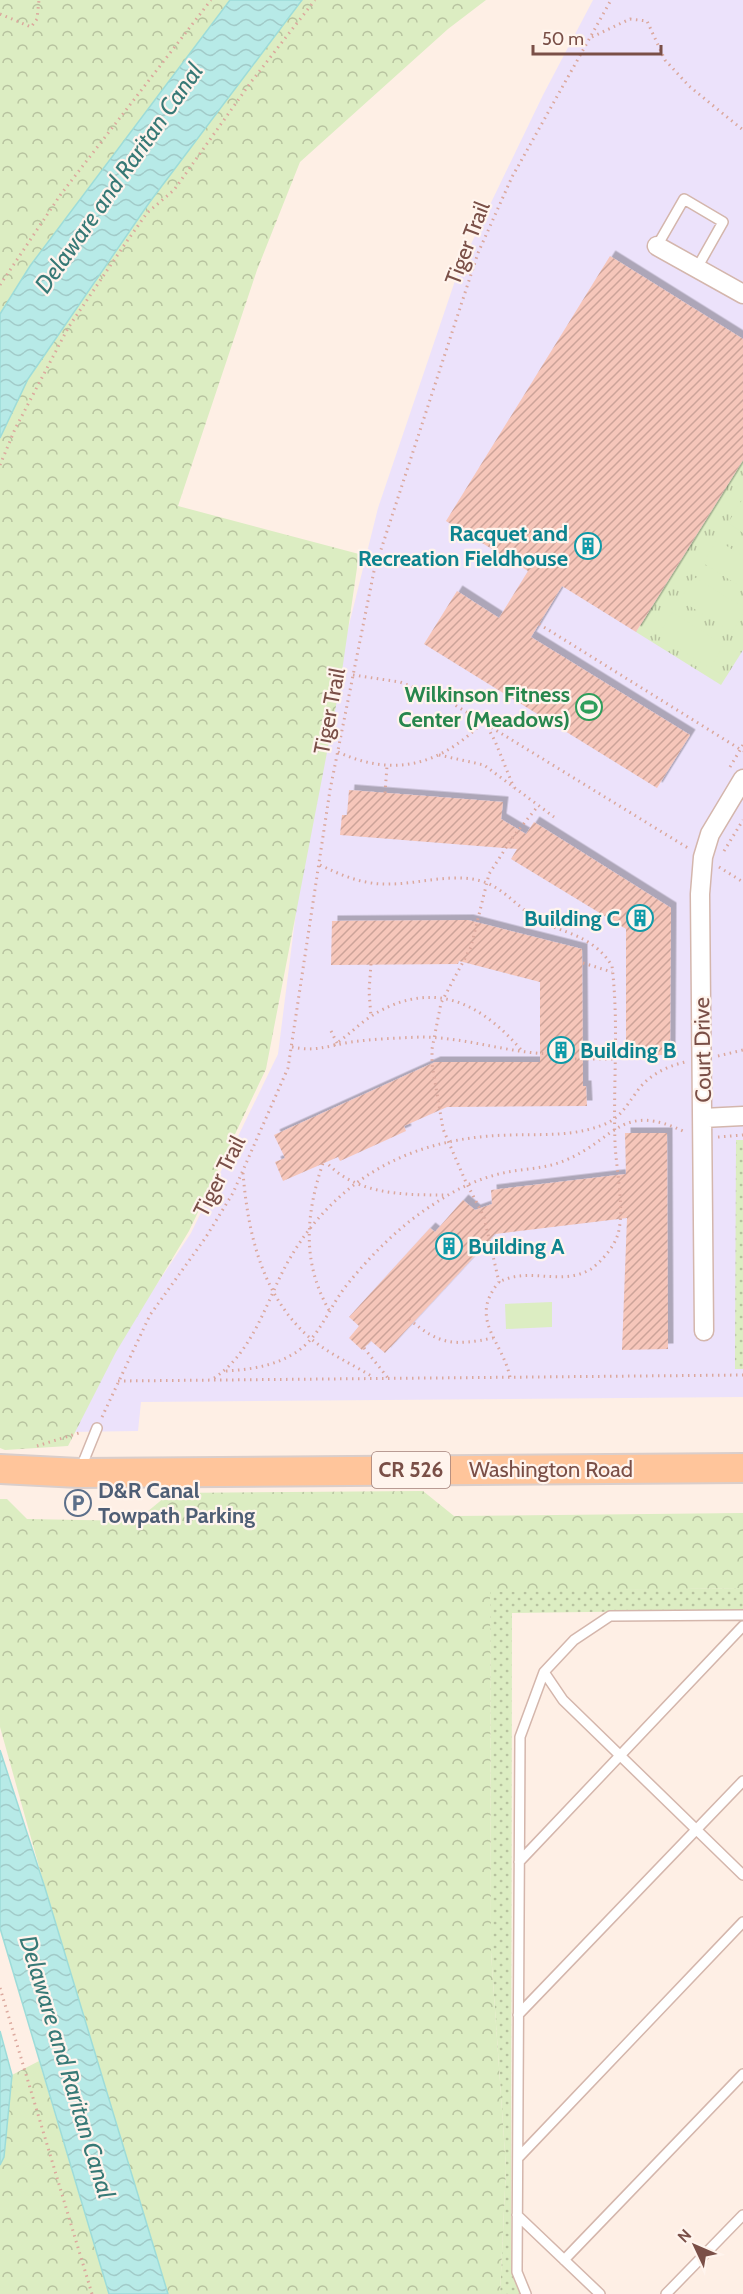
<svg xmlns="http://www.w3.org/2000/svg" width="743" height="2294" font-family="Cabin,sans-serif">
<style>
.education{fill:#ece2fb}
.grass{fill:url(#grass-dots)}
.forest{fill:url(#forest-crowns)}
.park{fill:url(#park-tufts)}
.garden{fill:#dcedc2}
.water{fill:url(#water-waves);stroke:#9ddcd9;stroke-width:1.5}
.building{fill:url(#building-hatch);filter:url(#shadow)}
.lines{fill:none;stroke-linecap:round;stroke-linejoin:round}
.service-casing{stroke:#d4b6ac;stroke-width:12}
.minor-casing{stroke:#d4b6ac;stroke-width:21}
.primary-casing{stroke:#dacecb;stroke-width:32}
.path{stroke:#dba89d;stroke-width:3;stroke-dasharray:1.5 4.5;stroke-linecap:butt}
.service{stroke:#fff;stroke-width:9}
.minor{stroke:#fff;stroke-width:18}
.primary{stroke:#ffc59b;stroke-width:28}
.labels{text-anchor:middle;stroke-width:4.5;stroke-linejoin:round;paint-order:stroke}
.shield{fill:#fff4ed;stroke:#a28079;stroke-width:1.5}
.shield-label{font-size:21px;font-weight:bold;fill:#7a4f47}
.street-label{font-size:22px;fill:#7a4f47;stroke:#fff4ed}
.culture-label{font-size:22px;font-weight:bold;fill:#0d838f;stroke:#fff4ed;text-anchor:end}
.leisure-label{font-size:22px;font-weight:bold;fill:#27864d;stroke:#fff4ed;text-anchor:end}
.service-label{font-size:22px;font-weight:bold;fill:#4e5e75;stroke:#fff4ed;text-anchor:start}
.water-label{font-size:24px;font-style:italic;fill:#377976;stroke:#fff4ed}
</style>
<defs>
<pattern id="grass-dots" width="8" height="8" patternUnits="userSpaceOnUse" patternTransform="scale(1.5)"><rect width="8" height="8" fill="#dcedc2"/><path d="M2 2h.1M6 6h.1" fill="none" stroke="#b7c29f" stroke-width="1.8" stroke-linecap="round"/></pattern>
<pattern id="forest-crowns" width="20" height="18" patternUnits="userSpaceOnUse" patternTransform="scale(1.5)"><rect width="20" height="18" fill="#dcedc2"/><path d="M2 6a3 3 0 1 1 6 0M12 15a3 3 0 1 1 6 0" fill="none" stroke="#b7c29f"/></pattern>
<pattern id="park-tufts" width="24" height="20" patternUnits="userSpaceOnUse" patternTransform="scale(1.5)"><rect width="24" height="20" fill="#dcedc2"/><path d="M3 7l-1-3M5 7V3M7 7l1-3M15 17l-1-3M17 17v-4M19 17l1-3" fill="none" stroke="#b7c29f"/></pattern>
<pattern id="water-waves" width="16" height="10" patternUnits="userSpaceOnUse" patternTransform="scale(1.5)"><rect width="16" height="10" fill="#b7eae7"/><path d="M0 5q4-4 8 0t8 0" fill="none" stroke="#a1cac8"/></pattern>
<pattern id="building-hatch" width="6" height="6" patternUnits="userSpaceOnUse" patternTransform="scale(1.5)"><rect width="6" height="6" fill="#f6c6ba"/><path d="M-1 1l2-2M0 6l6-6M5 7l2-2" fill="none" stroke="#cca399"/></pattern>
<filter id="shadow"><feDropShadow dx="5.5" dy="-5.5" stdDeviation="0" flood-color="#0004"/></filter>
</defs>
<rect width="100%" height="100%" fill="#feefe5"/>
<path class="education" d="M593,0H743V1397L141,1402L138,1431L67,1432L95,1377L191,1233L278,1054L315,762L378,508L459,269L543,95Z"/>
<path class="grass" d="M736,1140H743V1369H735Z
M743,1588V1610L512,1613L511,2271L520,2294H500L506,2168L491,1952L490,1591Z"/>
<path class="forest" d="M0,0H230L30,266L0,314Z
M302,0H486L448,29L300,162L257,270L178,506L359,554L340,685L266,1069L189,1231L116,1352L68,1446L5,1450L0,1448V438L28,379L149,203Z
M423,1491L454,1516L743,1513V1588L490,1592L491,1952L506,2168L500,2294H168L45,1888L0,1727V1499H7L27,1519L136,1521L170,1493Z
M39,2061L109,2294H0V2165L4,2157L12,2075Z"/>
<path class="park" d="M743,460V650L721,685L636,632Z"/>
<path class="garden" d="M742,500L743,501V533L728,523Z
M717,540L743,556V588L703,563Z
M694,577L743,607V614L732,632L680,600Z
M672,612L724,645L710,668L658,636Z
M552,1302V1327L506,1329L505,1304Z"/>
<path class="water" d="M230,0H302L149,203L28,379L0,438V314L30,266Z
M0,1750L45,1888L168,2294H109L0,1928Z
M0,2031L12,2075L4,2157L0,2165Z"/>
<path class="building" d="M610,256L743,339V460L636,632L562,586L531,637L690,735L657,788L424,644L457,591L499,618L528,571L446,521Z
M349,790L503,802L501,819L526,834L534,822L671,908L670,1055H626V929L511,859L517,849L340,835L342,815H347Z
M468,920L582,949L583,1086H586L587,1106L447,1107L404,1126L406,1131L371,1147L340,1161L338,1157L283,1181L275,1162L285,1158L274,1135L435,1062H540V982L459,961L458,964L331,965L332,921Z
M625,1133H667L668,1349L622,1350L627,1218L495,1234L385,1353L371,1341L362,1350L349,1338L359,1326L349,1317L430,1228L435,1232L463,1200L475,1210L492,1204L491,1190L626,1174Z"/>
<g class="lines">
<defs>
<path id="service" d="M657,246L684,199L723,222L697,268
M80,1470L97,1428
M544,1672L563,1700L743,1875
M519,1862L743,1626
M518,2015L743,1781
M518,2158L743,1922
M517,2215L600,2294
M564,2260L743,2074
M526,2294L517,2272L520,1737L544,1672L574,1640L610,1616L743,1615
M666,2294L743,2215"/>
<path id="minor" d="M657,246L743,294
M703,1118L743,1116
M704,1331L700,894L703,857L710,834L743,779"/>
<path id="primary" d="M0,1469L79,1473L743,1468"/>
</defs>
<use href="#service" class="service-casing"/>
<use href="#minor" class="minor-casing"/>
<use href="#primary" class="primary-casing"/>
<path class="path" d="M0,14L31,27L37,19L39,0
M592,37L630,19L647,21L665,60L689,86L743,130
M0,285L61,194L211,0
M0,465L15,429L68,328L125,244L147,213L174,190L251,82L315,0
M539,624L743,751
M353,675L400,682L450,702L688,848
M338,752C394,778 441,765 484,721L495,741L514,788
M439,755L484,765L554,817
M730,767L743,745
M385,793L387,766
M724,851L743,820
M320,865C343,876 364,885 390,884C421,884 457,871 487,883C510,893 524,915 548,925C574,935 596,940 612,966C619,1024 613,1084 615,1143C616,1169 625,1209 618,1234C614,1247 602,1261 591,1269C561,1287 530,1266 499,1282
M719,867L743,882
M583,963L612,972
M371,964L369,991L371,1017
M331,1031L337,1043
M334,1045C349,1035 363,1020 378,1012C438,979 484,1006 523,1052
M292,1047C315,1052 328,1046 351,1042C373,1039 397,1038 420,1037C465,1037 507,1053 552,1054
M718,1056L743,1050
M569,1059H614
M718,1137L743,1135
M243,1173C248,1234 262,1296 310,1338C329,1354 352,1364 373,1377
M329,1310C301,1261 306,1212 324,1160C355,1195 403,1195 446,1195
M409,1319C439,1345 454,1346 493,1338
M364,1348L388,1378
M226,1371C261,1369 297,1362 318,1330C329,1314 337,1296 350,1281C374,1252 402,1224 434,1204C453,1191 473,1181 495,1175C519,1168 544,1170 566,1160C616,1139 621,1101 685,1132
M510,1377C502,1340 468,1319 499,1282L484,1217L465,1180L443,1129L432,1064V1049L441,1003L471,947L489,874L513,837L538,806
M214,1378C248,1356 263,1313 280,1277C293,1250 311,1224 333,1203C381,1156 444,1136 511,1135C543,1134 574,1137 605,1124C621,1117 626,1106 636,1093C647,1076 665,1067 685,1062
M118,1381L743,1375
M102,1417L150,1315L206,1237L233,1193L288,1068L330,790L374,571L478,253L512,177L611,0
M37,1446L82,1432
M0,1988L92,2294"/>
<use href="#service" class="service"/>
<use href="#minor" class="minor"/>
<use href="#primary" class="primary"/>
</g>
<defs>
<symbol id="building-ring" viewBox="-11 -11 22 22"><circle r="9.5" fill="#fff4ed" stroke="#0f9aa8" stroke-width="1.5"/><path d="M-4-6H4V6H1V3H-1V6H-4ZM-2.5-4.3h1.7v1.8h-1.7ZM.8-4.3h1.7v1.8H.8ZM-2.5-1h1.7V.8h-1.7ZM.8-1h1.7V.8H.8Z" fill="#0f9aa8"/></symbol>
<symbol id="stadium-ring" viewBox="-11 -11 22 22"><circle r="9.5" fill="#fff4ed" stroke="#2e9e5b" stroke-width="1.5"/><path d="M0-5a6.5 5 0 1 0 0 10a6.5 5 0 1 0 0-10ZM-3.5-1.8h7v3.6h-7Z" fill="#2e9e5b"/></symbol>
<symbol id="parking-ring" viewBox="-11 -11 22 22"><circle r="9.5" fill="#fff4ed" stroke="#5c6f8a" stroke-width="1.5"/><path d="M-3.5-5.5H1a3.5 3.5 0 0 1 0 7H-1V5.5H-3.5ZM-1-3.4V-.6H.8a1.4 1.4 0 0 0 0-2.8Z" fill="#5c6f8a"/></symbol>
</defs>
<g fill-rule="evenodd">
<use href="#building-ring" x="573" y="531" width="30" height="30"/>
<use href="#stadium-ring" x="574" y="692" width="30" height="30"/>
<use href="#building-ring" x="625" y="903" width="30" height="30"/>
<use href="#building-ring" x="546" y="1035" width="30" height="30"/>
<use href="#building-ring" x="434" y="1231" width="30" height="30"/>
<use href="#parking-ring" x="63" y="1488" width="30" height="30"/>
</g>
<g class="labels">
<rect class="shield" x="372" y="1452" width="78" height="36" rx="4.5"/>
<g class="shield-label">
<text x="411" y="1477">CR 526</text>
</g>
<g class="street-label">
<text transform="translate(467 243) rotate(-69)" y="8">Tiger Trail</text>
<text transform="translate(329 711) rotate(-79)" y="8">Tiger Trail</text>
<text transform="translate(702 1050) rotate(-91)" y="8">Court Drive</text>
<text transform="translate(219 1176) rotate(-63)" y="8">Tiger Trail</text>
<text x="551" y="1477">Washington Road</text>
</g>
<g class="culture-label">
<text x="568" y="541">Racquet and<tspan x="568" dy="25">Recreation Fieldhouse</tspan></text>
<text x="620" y="926">Building C</text>
<text x="580" y="1058" text-anchor="start">Building B</text>
<text x="468" y="1254" text-anchor="start">Building A</text>
</g>
<g class="leisure-label">
<text x="570" y="702">Wilkinson Fitness<tspan x="570" dy="25">Center (Meadows)</tspan></text>
</g>
<g class="service-label">
<text x="98" y="1498">D&amp;R Canal<tspan x="98" dy="25">Towpath Parking</tspan></text>
</g>
<g class="water-label">
<text transform="translate(119 178) rotate(-55)" y="8">Delaware and Raritan Canal</text>
<text transform="translate(67 2067) rotate(73)" y="8">Delaware and Raritan Canal</text>
</g>
</g>
<g transform="translate(695 2246) rotate(314)" stroke="#fff4ed" stroke-width="4.5" paint-order="stroke">
<path d="M0-4.5L10 22L0 15L-10 22Z" fill="#7a4f47"/>
<text y="-9" font-size="16" font-weight="bold" text-anchor="middle" fill="#7a4f47">N</text>
</g>
<path d="M533 45v9h128v-9" fill="none" stroke="#7a4f47" stroke-width="3"/>
<text x="542" y="45" font-size="18" fill="#7a4f47" stroke="#fff4ed" stroke-width="4.5" paint-order="stroke">50 m</text>
</svg>
